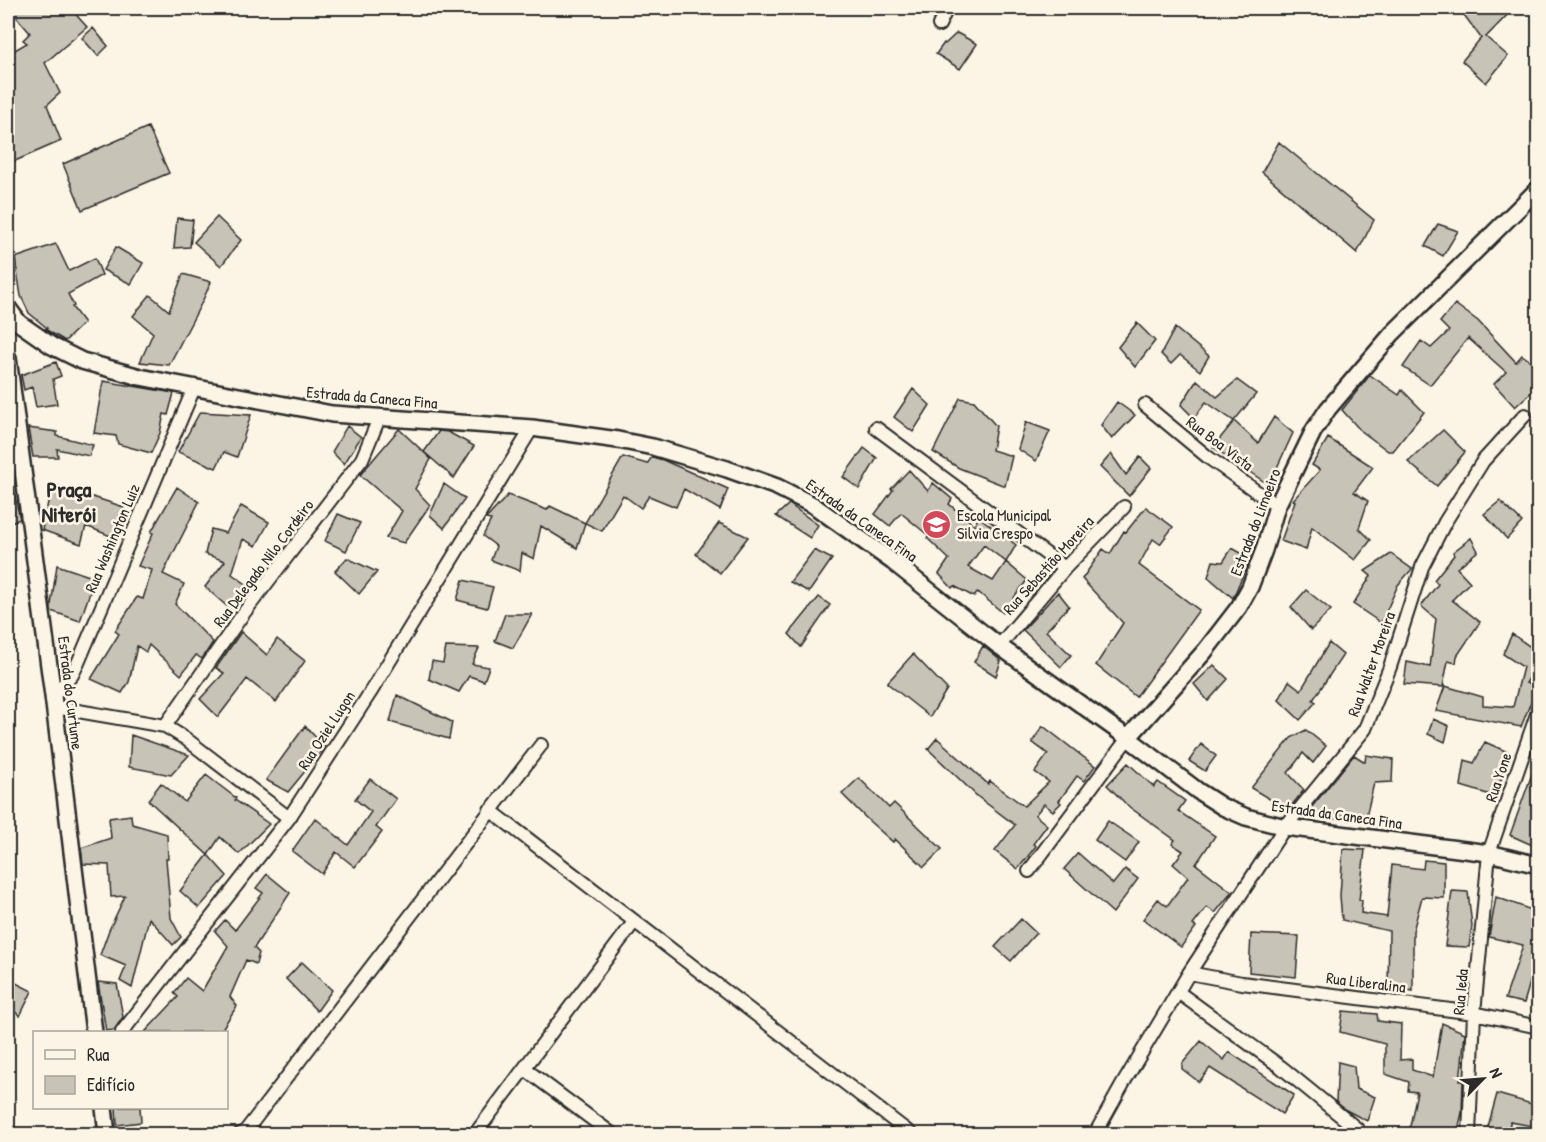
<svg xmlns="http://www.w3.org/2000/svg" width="1546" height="1142" font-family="'Patrick Hand',sans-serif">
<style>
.building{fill:#c8c3b7;stroke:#2b2b2b;stroke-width:1.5;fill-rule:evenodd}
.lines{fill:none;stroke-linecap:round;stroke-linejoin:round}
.minor-casing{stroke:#2b2b2b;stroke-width:16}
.tertiary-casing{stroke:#2b2b2b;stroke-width:20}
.minor{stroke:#fcf5e5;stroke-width:12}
.tertiary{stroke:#fcf5e5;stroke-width:15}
.labels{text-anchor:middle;stroke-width:5;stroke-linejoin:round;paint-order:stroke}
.street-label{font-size:16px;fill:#2b2b2b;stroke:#fcf5e5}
.poi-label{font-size:16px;fill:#2b2b2b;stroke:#fcf5e5;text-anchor:start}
.district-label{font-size:22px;font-weight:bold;fill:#2b2b2b;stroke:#fcf5e5}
</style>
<rect width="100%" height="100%" fill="#fcf5e5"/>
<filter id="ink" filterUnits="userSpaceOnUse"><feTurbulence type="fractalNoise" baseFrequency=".0167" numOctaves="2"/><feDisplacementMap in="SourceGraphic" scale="12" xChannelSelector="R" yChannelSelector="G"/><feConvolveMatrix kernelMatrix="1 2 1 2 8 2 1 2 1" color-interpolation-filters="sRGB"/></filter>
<g filter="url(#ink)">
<path class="building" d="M9,8H70L87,27L45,63L60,93L47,105L61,141L8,164V54L27,43L23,40L30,33Z
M1459,8H1514L1486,37L1508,56L1486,83L1462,61L1481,38Z
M93,28L108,46L98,56L82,38Z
M957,33L977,44L960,69L936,54L944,43L945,44Z
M148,127L169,173L82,210L63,164Z
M1279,142L1374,220L1357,253L1262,172Z
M217,217L241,240L221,266L194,242Z
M177,218L193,220L190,247L174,248Z
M1438,224L1458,231L1443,256L1425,246Z
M56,244L69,271L95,258L102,275L68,294L74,306L72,307L84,323L65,341L45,329L47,328L29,313L21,296L15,258Z
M116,247L143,263L131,284L103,270Z
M183,274L211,282L202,302L169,365L140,362L153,333L133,316L150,295L169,311Z
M1455,304L1478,321L1516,362L1522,355L1539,367V385L1515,407L1494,384L1506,372L1468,338L1430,385L1403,367L1421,341L1431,348L1449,331L1440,322Z
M1137,323L1155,341L1135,367L1118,347Z
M1175,328L1209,356L1200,371L1180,355L1171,364L1161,354Z
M56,362L61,376L53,379L57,404L36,407L32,387L24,390L21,375Z
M1370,375L1399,395L1402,390L1424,412L1393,451H1388L1360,430L1342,410Z
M1197,380L1217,397L1237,380L1256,394L1234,421L1206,402L1194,418L1181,405Z
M103,381L174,393L168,415L164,414L160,433L151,453L118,444L116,436L94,433Z
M913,389L930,405L913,432L894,417Z
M960,398L974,401L996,426L992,450L1012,456L1005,486L959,468L933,452Z
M1117,402L1135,415L1112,439L1101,425Z
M200,412L251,415L237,457L224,452L216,468L178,452Z
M1274,417L1293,433L1269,485L1213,447L1234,421L1258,443Z
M1026,422L1050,431L1036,461L1018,449Z
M347,426L361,437L344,464L332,452Z
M28,428L57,432V436L93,445L89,456L57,449L58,457H33Z
M399,429L431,459L415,489L430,505L404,543L386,538L402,511L360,475Z
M1443,430L1465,452L1437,486L1408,462Z
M439,431L448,432L474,446L454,478L424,452Z
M1328,438L1373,467L1354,492L1368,501L1359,528L1371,540L1355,560L1312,527L1306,550L1281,541L1295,501L1293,500L1320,470L1312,465Z
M864,448L877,458L859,489L843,477Z
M1111,454L1126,475L1140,457L1151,468L1129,496L1100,467Z
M623,457L647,464L652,457L663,460L728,489L720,510L684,489L676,507L649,496L641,508L623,495L602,531L585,523Z
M909,470L928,491L933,483L952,499L949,504L974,525L979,517L1016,545L1006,562L1027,580L1003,613L978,592L974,597L954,586L952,588L939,574L949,559L927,538L929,536L901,513L890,526L875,514L893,490L891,489ZM984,545L1006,562L993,581L968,567Z
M8,483H12L20,519L8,523Z
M52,484L124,507L113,537L86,526L81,544L42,530Z
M444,484L465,499L444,528L430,515Z
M177,487L199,502L163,574L184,584L175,604L213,642L202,659L196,655L181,675L149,645L146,652L137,646L129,682L122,693L91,679L119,634L115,631L137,597L143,599L152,570L138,566L153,533L151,532Z
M508,495L547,510L550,506L585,523L577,548L541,526L534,559L522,553L520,571L491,560L496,546L483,536L491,520L486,519Z
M1500,501L1522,522L1507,539L1484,514Z
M789,504L818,525L810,538L776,516Z
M241,506L269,522L256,546L243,539L232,574L249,586L231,610L205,587L225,561L205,554L211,529L226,533Z
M1146,507L1173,527L1160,544L1153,539L1139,565L1199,610L1136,697L1096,665L1123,623L1082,579L1103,549L1110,554L1124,531L1126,532Z
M338,514L360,523L346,551L325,541Z
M719,523L748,537L720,573L696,554Z
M1471,538L1478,551L1457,568L1470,582L1452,600L1480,622L1457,656L1456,663L1448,661L1443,687L1404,684L1407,662L1430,667L1436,619L1421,606L1438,584L1434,580L1454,555L1453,552Z
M1232,548L1250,558L1233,598L1208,577L1213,561L1223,562Z
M814,550L832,559L809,592L790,582Z
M1391,554L1412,569L1398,585L1381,623L1353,604L1371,576L1365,571Z
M347,558L377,572L359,594L335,571Z
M57,565L95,578L80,621L51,611V605Z
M463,580L493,587L487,608L457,600Z
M1306,590L1331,610L1311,630L1291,607Z
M1058,592L1069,606L1046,631L1071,655L1061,667L1023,630Z
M819,597L830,605L801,647L789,634Z
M505,614H532L513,648L495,641Z
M241,632L267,655L277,639L305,661L276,702L247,679L218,717L200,699L224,673L216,668Z
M1512,634L1539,653V662L1526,683L1538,684L1521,727L1436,711L1445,686L1483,697V705L1513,707L1523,667L1503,654Z
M1329,643L1343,655L1313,700L1316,702L1300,720L1279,700L1289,681L1301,690Z
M983,646L1001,661L996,676L974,662Z
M446,647L479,648L472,664L489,667L484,681L469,676L459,692L429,679L432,661L443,663Z
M913,654L947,689L930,717L887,683Z
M1214,665L1228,679L1208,701L1194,684Z
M397,695L452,722L449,739L390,722Z
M1433,719L1449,726L1445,742L1428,734Z
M305,726L325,747L288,792L266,780Z
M1043,726L1095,766L1084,781L1077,776L1059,801L1061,803L1053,811L1044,804L1035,815L1047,825L1033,844L1036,846L1018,869L995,851L1015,825L978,797L928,749L937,738L988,784L990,781L1024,806L1049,782L1035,772L1048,754L1032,742Z
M1306,730L1326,746L1313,763L1303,753L1288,773L1304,790L1288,810L1251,788L1291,738Z
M131,735L189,755L171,775L129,767Z
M1485,742L1512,754L1494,796L1461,786L1465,760L1474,763Z
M1201,744L1216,756L1205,771L1189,761Z
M1354,755L1365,762L1366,755L1393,759L1392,782L1374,783L1365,821L1335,814V819L1306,814Z
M1537,760L1539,761V848L1510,835Z
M1128,763L1154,787L1158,782L1185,801L1178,811L1215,836L1196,864L1232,892L1215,913L1207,907L1193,925L1196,927L1181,947L1143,919L1158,899L1167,906L1188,877L1173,864L1183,851L1172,844L1175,840L1128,806L1107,785Z
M206,775L236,798L235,800L269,824L239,854L220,837L208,855L148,800L161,783L185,802Z
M859,778L889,808L894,803L942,849L924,867L895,839L893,842L868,820L842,794Z
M370,779L396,799L376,827L382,832L355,867L336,852L322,874L292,851L315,818L348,845L371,812L355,799Z
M131,815L132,824L167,834L168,859H166L171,918L181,937L173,945L149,918L132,988L120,981L126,966L100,955L109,930L125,896L111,897L109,865L83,864L81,848L111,838L109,818Z
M1108,821L1139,842L1125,862L1095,840Z
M1343,849L1365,850L1359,900H1362L1361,913L1387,917L1392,865L1423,869L1424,860L1444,862V898L1422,897L1413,931V991L1388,986L1389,931L1342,920L1340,896Z
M1078,853L1113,884L1125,869L1138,879L1113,913L1064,869Z
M208,855L227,876L199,908L180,891Z
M267,874L290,893L254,948L259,953L256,964L246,960L230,997L237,1006L220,1032H145L178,997L174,993L186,978L202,991L228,946L215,931L225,920L235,930L263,893L256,888Z
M1452,891L1468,892L1472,926L1469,947L1445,946Z
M1496,897L1537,912L1532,964L1535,965L1524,1003L1505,999L1523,945L1489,937Z
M1021,919L1036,933L1011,961L995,947Z
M1251,934L1299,936L1296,977L1249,972Z
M302,962L332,990L317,1011L286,979Z
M8,979L32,991L20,1016L8,1006Z
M98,982L117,984L123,1017L114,1030L106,1031Z
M1343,1011L1377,1014L1378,1021L1401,1024L1400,1060L1412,1059V1070L1433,1077L1442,1023L1465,1033L1460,1081H1463L1462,1113L1457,1134L1409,1131L1417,1092L1408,1091L1409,1082L1385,1074V1044L1340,1032Z
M1201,1041L1224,1060L1229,1052L1294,1095L1282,1114L1210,1068L1199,1082L1182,1069V1064Z
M1338,1062L1354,1066L1356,1089L1375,1097L1367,1121L1346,1110L1336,1102Z
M1497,1094L1539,1106V1127L1510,1122L1509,1134H1486Z
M116,1107H140L141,1122L117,1125Z"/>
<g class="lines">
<defs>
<path id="minor" d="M939,25L947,8
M1145,405L1209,458L1277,506
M876,428L1065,568
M999,646L1065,568L1124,507
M53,696L72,675L78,663L194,388
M55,707L165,726L186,739L289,818
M165,726L243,614L362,459L380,416
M490,810L911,1134
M1029,871L1128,738
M1189,973L1242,983L1474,1013L1538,1027
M1178,992L1281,1067L1357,1129V1134
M122,1032L289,818L370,693L532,428
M525,1069L612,1134
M240,1134L244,1133L541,745
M475,1134L634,922
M1095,1134L1124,1082L1189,973L1285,827L1365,729L1390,667L1422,567L1445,522L1483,461L1525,415
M1469,1134L1474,1013L1489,853L1538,711"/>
<path id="tertiary" d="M8,308L19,323L52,346L82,361L140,377L332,414L532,428L618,440L653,447L727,469L777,487L813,505L893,562L999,646L1128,738L1198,791L1223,807L1246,817L1285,827L1489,853L1538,865
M8,358L53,696L94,1032
M1128,738L1205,651L1239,607L1250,587L1264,550L1277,506L1314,430L1328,409L1392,334L1538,189
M104,1108L107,1134"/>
</defs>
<use href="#minor" class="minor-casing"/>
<use href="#tertiary" class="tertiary-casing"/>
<use href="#minor" class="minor"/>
<use href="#tertiary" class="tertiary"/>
</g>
</g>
<defs>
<symbol id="school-disc" viewBox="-11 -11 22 22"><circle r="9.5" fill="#d1495b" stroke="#fcf5e5"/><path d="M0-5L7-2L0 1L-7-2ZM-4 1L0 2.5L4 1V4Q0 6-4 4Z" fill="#fff"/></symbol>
</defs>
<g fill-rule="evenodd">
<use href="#school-disc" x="920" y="508" width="33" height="33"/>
</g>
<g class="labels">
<g class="street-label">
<text transform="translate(372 397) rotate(5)" y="6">Estrada da Caneca Fina</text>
<text transform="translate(1220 443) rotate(37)" y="6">Rua Boa Vista</text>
<text transform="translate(862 520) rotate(35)" y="6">Estrada da Caneca Fina</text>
<text transform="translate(1255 522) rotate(-69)" y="6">Estrada do Limoeiro</text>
<text transform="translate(112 538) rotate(-67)" y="6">Rua Washington Luiz</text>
<text transform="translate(263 563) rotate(-53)" y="6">Rua Delegado Nilo Cordeiro</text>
<text transform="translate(1048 565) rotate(-48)" y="6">Rua Sebastião Moreira</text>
<text transform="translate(1371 664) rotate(-70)" y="6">Rua Walter Moreira</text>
<text transform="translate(71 693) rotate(83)" y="6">Estrada do Curtume</text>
<text transform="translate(326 730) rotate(-57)" y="6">Rua Oziel Lugon</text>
<text transform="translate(1498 777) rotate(-71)" y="6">Rua Yone</text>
<text transform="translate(1337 814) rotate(8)" y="6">Estrada da Caneca Fina</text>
<text transform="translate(1366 982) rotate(7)" y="6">Rua Liberalina</text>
<text transform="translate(1460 992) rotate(-85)" y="6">Rua Ieda</text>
</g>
<g class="poi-label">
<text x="957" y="521">Escola Municipal<tspan x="957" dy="18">Silvia Crespo</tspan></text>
</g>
<g class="district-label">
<text x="69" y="497">Praça<tspan x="69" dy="25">Niterói</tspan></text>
</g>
</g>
<rect width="1546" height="1142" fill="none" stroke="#fcf5e5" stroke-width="30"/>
<rect x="15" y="15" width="1516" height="1112" fill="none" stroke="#2b2b2b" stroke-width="2" filter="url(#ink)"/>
<rect x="33" y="1031" width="195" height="78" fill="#fcf5e5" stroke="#a8a49b" stroke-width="1.5"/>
<rect x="45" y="1050" width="30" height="9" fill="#fcf5e5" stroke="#a8a49b" stroke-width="1.5"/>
<text x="87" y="1061" font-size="18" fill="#2b2b2b">Rua</text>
<rect x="45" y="1076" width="30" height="18" fill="#c8c3b7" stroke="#a8a49b" stroke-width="1.5"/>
<text x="87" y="1091" font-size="18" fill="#2b2b2b">Edifício</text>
<g transform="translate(1483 1079) rotate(65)" stroke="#fcf5e5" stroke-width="4.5" paint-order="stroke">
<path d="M0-4.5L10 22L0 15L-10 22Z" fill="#2b2b2b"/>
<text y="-9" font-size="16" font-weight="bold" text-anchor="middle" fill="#2b2b2b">N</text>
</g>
</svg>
